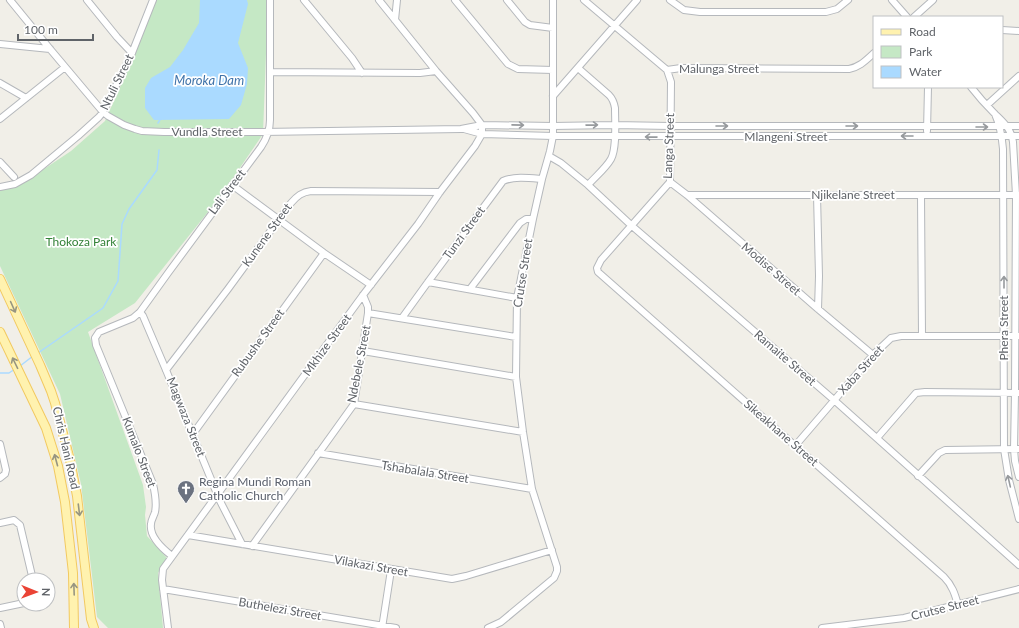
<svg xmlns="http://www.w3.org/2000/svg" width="1019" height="628" font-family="Lato,sans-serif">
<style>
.green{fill:#c5e8c5}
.water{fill:#aadaff}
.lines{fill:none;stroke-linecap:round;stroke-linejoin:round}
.stream{stroke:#aadaff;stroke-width:1.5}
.minor-casing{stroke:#b5b8bc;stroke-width:8}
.major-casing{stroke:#f2c960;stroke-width:10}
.minor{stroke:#fff;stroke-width:6}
.major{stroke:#fff2af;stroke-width:8}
.oneway{stroke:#979a9d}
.oneway2{stroke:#979581}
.labels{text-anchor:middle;stroke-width:3.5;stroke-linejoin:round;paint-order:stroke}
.street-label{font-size:12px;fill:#5f6368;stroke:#fff}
.park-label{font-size:12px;fill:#348238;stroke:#fff}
.worship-label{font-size:12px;fill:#5b616d;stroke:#fff;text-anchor:start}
.water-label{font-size:13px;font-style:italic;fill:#4174aa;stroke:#fff}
</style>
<rect width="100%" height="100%" fill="#f1efe8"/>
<path class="green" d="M152,0H268L263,134L220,197L135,303L88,332L143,485L146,507L145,515L147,536L167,558L158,573L163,628H108L97,617L81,484L60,394L0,266V188L32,177L71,151L105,121L133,58Z"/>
<path class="water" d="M200,0H247L248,4L238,43L248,68L247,84L241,105L229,119L154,120L145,108V88L151,78L170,67L183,50L199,23Z"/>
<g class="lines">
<path class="stream" d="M158,123L161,118
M38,353L103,308L118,281L122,224L129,209L157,170L159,150
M20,366L33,356
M0,373H9L15,369"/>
<defs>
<path id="minor" d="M10,0L50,49L103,112L108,116L124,125L135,129L142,131L164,132H262L461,129L482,125L553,126L614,125L670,126H1019
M87,0L117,37L132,53
M304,0L352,58L362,73
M379,0L436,71L473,113L482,125
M455,0L508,64L518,69L553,70
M507,0L525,22L530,25L553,28
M584,0L667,70L681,68L849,69C860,67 866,60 874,53
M670,0L684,10L700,12H826L837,9L848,0
M892,0L907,17
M914,17L933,0
M395,20L397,0
M1002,30L1019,31
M0,44L50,49
M578,68L609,95C613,99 614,102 615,108C615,121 617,148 611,159C606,168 595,177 588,185
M667,70L671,82L670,182L601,260L597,268L598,272L944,577C952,585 955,594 958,605
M271,72L420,73L436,71
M0,83L26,98
M971,87C978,96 986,105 994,113C1003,122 1011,128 1013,142L1016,195L1015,393L1014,449L1015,461L1019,477
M553,96L637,0
M987,105L1019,76
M995,114C1000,125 1002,137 1003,149L1004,449L1009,480L1019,519
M0,119L65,67
M464,129L482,134L553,136H1019
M927,131L928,87
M549,156L561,163L588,185L632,226L834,400L1019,565
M0,162L14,177
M670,182L687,195L818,309L873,355
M232,185L324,253L371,285
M0,187L15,184L31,175L78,136L99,117L103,112L132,53L153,0
M687,195H1019
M817,195L819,276L818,309
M921,195L922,336
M428,282L517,298
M470,289L520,223L526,219H533
M140,312L143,316L166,370L220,501L242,544
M368,313L516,337
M402,318L428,282L503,181C514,176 530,178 542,179
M363,351L516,377
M166,370L228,289L291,203C297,196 302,192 311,191L440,192
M354,404L523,432
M192,434L195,431L324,253
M877,438L916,393L925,392L1019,393
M0,444L6,470L5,474L0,478
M795,446L873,355L891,338L901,336H1019
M318,453L532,489
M918,476L939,453L945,450L1019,449
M0,523L14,520L20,525L33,580
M188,535L452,579L466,576L552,550
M252,546L354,404L368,313V307L363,295
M172,556C163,549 149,537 151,524C151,520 154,516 155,512C157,503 155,493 153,484L96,345L95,338L99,332L133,318L140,312L168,273L261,147C267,138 270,130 270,120V0
M163,589L396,628
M0,608L24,603
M0,624L1,628
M168,628L162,580L163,569L363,295L418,224L440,192L475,146L482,134V125
M382,628L391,570
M488,628L501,622L554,578L557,571V567L532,489L523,432L516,377L517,298L533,219L542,179L550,151L553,136V0
M822,628L904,618L1019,589"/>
<path id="major" d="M0,279L40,365L51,391L55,403L70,460L77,496L91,619L94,628
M0,332L46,428L58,466L65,502L73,573L74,628"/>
</defs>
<use href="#minor" class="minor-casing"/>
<use href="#major" class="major-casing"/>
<use href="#minor" class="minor"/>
<use href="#major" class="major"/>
</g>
<defs><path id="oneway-shaft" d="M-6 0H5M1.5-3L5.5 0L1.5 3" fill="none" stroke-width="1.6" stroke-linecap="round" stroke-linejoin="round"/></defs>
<g class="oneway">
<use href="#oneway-shaft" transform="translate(518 125) rotate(1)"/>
<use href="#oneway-shaft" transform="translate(592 125) rotate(-1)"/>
<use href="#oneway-shaft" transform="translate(722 126)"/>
<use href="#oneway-shaft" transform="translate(852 126)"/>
<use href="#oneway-shaft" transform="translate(982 127)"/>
<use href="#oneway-shaft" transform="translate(907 136) rotate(180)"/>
<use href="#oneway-shaft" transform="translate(651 137) rotate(-179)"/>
<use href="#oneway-shaft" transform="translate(1004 282) rotate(-90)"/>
<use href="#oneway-shaft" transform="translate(1009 481) rotate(-103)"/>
</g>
<g class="oneway2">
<use href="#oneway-shaft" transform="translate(13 307) rotate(66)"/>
<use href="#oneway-shaft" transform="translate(15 363) rotate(-116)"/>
<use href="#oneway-shaft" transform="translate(56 460) rotate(-105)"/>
<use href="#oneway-shaft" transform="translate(79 510) rotate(83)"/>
<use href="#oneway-shaft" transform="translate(74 589) rotate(-92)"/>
</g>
<defs>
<symbol id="church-pin" viewBox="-11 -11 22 30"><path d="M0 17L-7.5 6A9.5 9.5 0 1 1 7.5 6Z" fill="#6b7280" stroke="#fff"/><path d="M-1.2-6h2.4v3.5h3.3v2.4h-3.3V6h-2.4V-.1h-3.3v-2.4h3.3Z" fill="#fff"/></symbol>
</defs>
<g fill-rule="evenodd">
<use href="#church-pin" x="176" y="479" width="20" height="27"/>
</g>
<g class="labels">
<g class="street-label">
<text x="719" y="73">Malunga Street</text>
<text transform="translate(117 82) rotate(-64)" y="4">Ntuli Street</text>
<text x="207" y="136">Vundla Street</text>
<text x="786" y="141">Mlangeni Street</text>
<text transform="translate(669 146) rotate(-88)" y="4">Langa Street</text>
<text transform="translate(227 192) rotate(-53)" y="4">Lali Street</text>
<text x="853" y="199">Njikelane Street</text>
<text transform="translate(464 233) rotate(-54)" y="4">Tunzi Street</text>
<text transform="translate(267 235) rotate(-54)" y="4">Kunene Street</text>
<text transform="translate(771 269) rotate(41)" y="4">Modise Street</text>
<text transform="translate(523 273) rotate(-81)" y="4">Crutse Street</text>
<text transform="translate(1004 328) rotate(-90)" y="4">Phera Street</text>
<text transform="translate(258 343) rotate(-54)" y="4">Rubushe Street</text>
<text transform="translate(327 345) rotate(-54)" y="4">Mkhize Street</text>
<text transform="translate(785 358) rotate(41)" y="4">Ramaite Street</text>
<text transform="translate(359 364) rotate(-79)" y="4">Ndebele Street</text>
<text transform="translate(861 370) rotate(-48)" y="4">Xaba Street</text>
<text transform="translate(186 417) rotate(68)" y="4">Magwaza Street</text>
<text transform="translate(781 433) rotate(41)" y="4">Sikeakhane Street</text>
<text transform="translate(66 448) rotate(77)" y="4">Chris Hani Road</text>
<text transform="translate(139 452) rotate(69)" y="4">Kumalo Street</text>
<text transform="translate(425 472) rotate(9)" y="4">Tshabalala Street</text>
<text transform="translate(371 566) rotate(10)" y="4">Vilakazi Street</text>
<text transform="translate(945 608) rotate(-14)" y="4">Crutse Street</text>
<text transform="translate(280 609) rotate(10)" y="4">Buthelezi Street</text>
</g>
<g class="park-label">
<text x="81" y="246">Thokoza Park</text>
</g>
<g class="worship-label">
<text x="199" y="486">Regina Mundi Roman<tspan x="199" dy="14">Catholic Church</tspan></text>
</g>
<g class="water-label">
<text x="209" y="85">Moroka Dam</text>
</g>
</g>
<rect x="873" y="16" width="130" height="72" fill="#ffffff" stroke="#bfc1c3"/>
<rect x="881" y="29" width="20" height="6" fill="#fff2af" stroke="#bfc1c3"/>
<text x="909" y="36" font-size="12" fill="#5f6368">Road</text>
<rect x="881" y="46" width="20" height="12" fill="#c5e8c5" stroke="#bfc1c3"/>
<text x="909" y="56" font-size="12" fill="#5f6368">Park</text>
<rect x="881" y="66" width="20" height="12" fill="#aadaff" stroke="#bfc1c3"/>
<text x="909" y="76" font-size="12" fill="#5f6368">Water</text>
<g transform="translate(36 592) rotate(91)"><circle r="19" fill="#ffffff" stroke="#bfc1c3"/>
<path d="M0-3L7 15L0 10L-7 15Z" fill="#ea4335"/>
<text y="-6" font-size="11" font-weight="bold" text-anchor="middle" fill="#5f6368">N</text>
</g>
<path d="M18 34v6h75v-6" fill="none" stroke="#5f6368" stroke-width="2"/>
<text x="24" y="34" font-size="12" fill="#5f6368" stroke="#ffffff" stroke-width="3" paint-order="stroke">100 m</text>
</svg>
